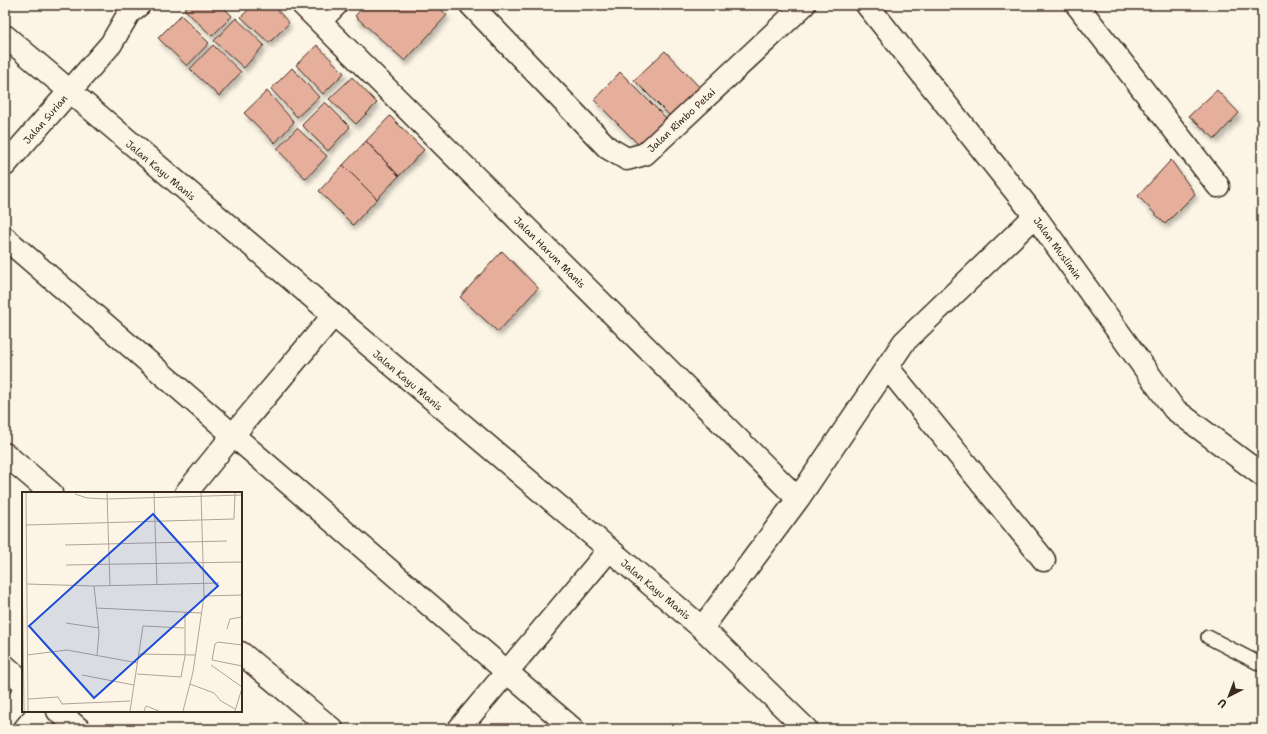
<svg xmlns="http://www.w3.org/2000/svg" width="1267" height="734" font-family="'Shantell Sans',sans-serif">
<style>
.building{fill:#e6af9c;stroke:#3b2a1e;filter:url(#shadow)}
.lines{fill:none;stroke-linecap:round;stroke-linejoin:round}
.service-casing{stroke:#3b2a1e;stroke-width:16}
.minor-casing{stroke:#3b2a1e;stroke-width:25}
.service{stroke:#fcf5e5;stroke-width:13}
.minor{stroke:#fcf5e5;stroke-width:22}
.labels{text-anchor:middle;stroke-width:3;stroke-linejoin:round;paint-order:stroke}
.street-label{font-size:10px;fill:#3b2a1e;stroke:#fcf5e5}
.inset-road{fill:none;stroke:#afa495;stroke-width:1}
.view{fill:#1d4ed8;fill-opacity:0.15;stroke:#1d4ed8;stroke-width:2}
.inset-edge{fill:none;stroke:#3b2a1e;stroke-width:2}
</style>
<defs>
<filter id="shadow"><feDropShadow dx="2.5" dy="4.5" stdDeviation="2" flood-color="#0004"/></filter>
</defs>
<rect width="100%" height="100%" fill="#fcf5e5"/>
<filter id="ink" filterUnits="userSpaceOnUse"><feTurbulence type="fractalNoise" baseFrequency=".025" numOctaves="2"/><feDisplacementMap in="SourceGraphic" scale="8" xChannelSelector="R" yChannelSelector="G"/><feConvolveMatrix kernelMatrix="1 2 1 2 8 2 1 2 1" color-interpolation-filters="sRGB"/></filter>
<g filter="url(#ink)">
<path class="building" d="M189,5H221L232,16L212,36L184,9Z
M253,5H273L289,23L269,43L241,17Z
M365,5H436L447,15L405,61L355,16Z
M181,15L209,43L187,66L158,38Z
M236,18L264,45L244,68L214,41Z
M213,45L241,72L219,96L190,69Z
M317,45L344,73L323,94L296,65Z
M665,51L703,91L672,118L634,80Z
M292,68L319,97L297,117L271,89Z
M620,72L666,118L640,146L594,100Z
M352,77L377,103L356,124L329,99Z
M1217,90L1239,113L1215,139L1189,116Z
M267,91L294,122L275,143L244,113Z
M325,102L350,127L328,151L302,125Z
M390,116L424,150L399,176L366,141Z
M297,128L327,156L306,179L277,149Z
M366,141L399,176L377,199L343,165Z
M1171,160L1195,194L1165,224L1138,196Z
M343,165L377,199L353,225L319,191Z
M502,251L538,288L498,332L460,297Z"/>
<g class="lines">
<defs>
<path id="service" d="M1208,637L1262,665"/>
<path id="minor" d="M303,5L798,499
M471,5L608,148L627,159L645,154L804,5
M867,5L1035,216L1174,409L1262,475
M1077,5L1218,186
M320,21L336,5
M5,36L702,628L806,729
M5,165L111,44L129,13L139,5
M5,238L573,729
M887,367L1044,560
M5,454L51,493
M186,493L233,435L333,316
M702,628L798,499L904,342L1035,216
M241,653L332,729
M5,666L23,682
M58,711L79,729
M5,716L23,694
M459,729L609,550"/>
</defs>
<use href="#service" class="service-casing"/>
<use href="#minor" class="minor-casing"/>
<use href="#service" class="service"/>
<use href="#minor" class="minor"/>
</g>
</g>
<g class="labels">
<g class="street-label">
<text transform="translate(45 119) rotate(-49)" y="4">Jalan Surian</text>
<text transform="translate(681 120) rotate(-43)" y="4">Jalan Rimbo Petai</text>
<text transform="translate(161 170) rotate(40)" y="4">Jalan Kayu Manis</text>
<text transform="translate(1058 248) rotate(54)" y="4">Jalan Muslimin</text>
<text transform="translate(550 252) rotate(45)" y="4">Jalan Harum Manis</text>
<text transform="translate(408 380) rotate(40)" y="4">Jalan Kayu Manis</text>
<text transform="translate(656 589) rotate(40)" y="4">Jalan Kayu Manis</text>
</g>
</g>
<g transform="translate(22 492)">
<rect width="220" height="220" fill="#fcf5e5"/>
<path class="inset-road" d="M4,1L6,219M85,1L88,94M132,1L135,92M53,2L65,6L85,7L220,3M4,33L212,27L213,1M43,53L205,49M0,58L2,219M44,73L220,70M5,92L72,94L197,91M72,94L77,140L75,164M182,104L220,103M74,116L180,121M44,131L77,136M205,137L208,127L220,125M220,153L196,150L193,152L190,168L220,174M117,162L173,163M5,163L45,158L116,171M189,173L220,195M115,182L159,185L163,164V120M60,183L112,193M168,192L192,201L199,209L213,217M6,207L36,205L40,212L108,209M108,219L121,134L162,136M122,219L124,214L137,219M161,219L171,180L182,104L179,1M213,219L220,196"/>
<path class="view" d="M131,22L196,94L72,206L7,134Z"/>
<rect width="220" height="220" class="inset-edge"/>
</g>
<rect width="1267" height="734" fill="none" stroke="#fcf5e5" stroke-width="20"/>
<rect x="10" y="10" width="1247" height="714" fill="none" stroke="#3b2a1e" stroke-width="1.5" filter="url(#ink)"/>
<g transform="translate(1229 696) rotate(222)" stroke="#fcf5e5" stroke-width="3" paint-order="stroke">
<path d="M0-3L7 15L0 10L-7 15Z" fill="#3b2a1e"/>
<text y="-6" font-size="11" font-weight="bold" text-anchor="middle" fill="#3b2a1e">U</text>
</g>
</svg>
